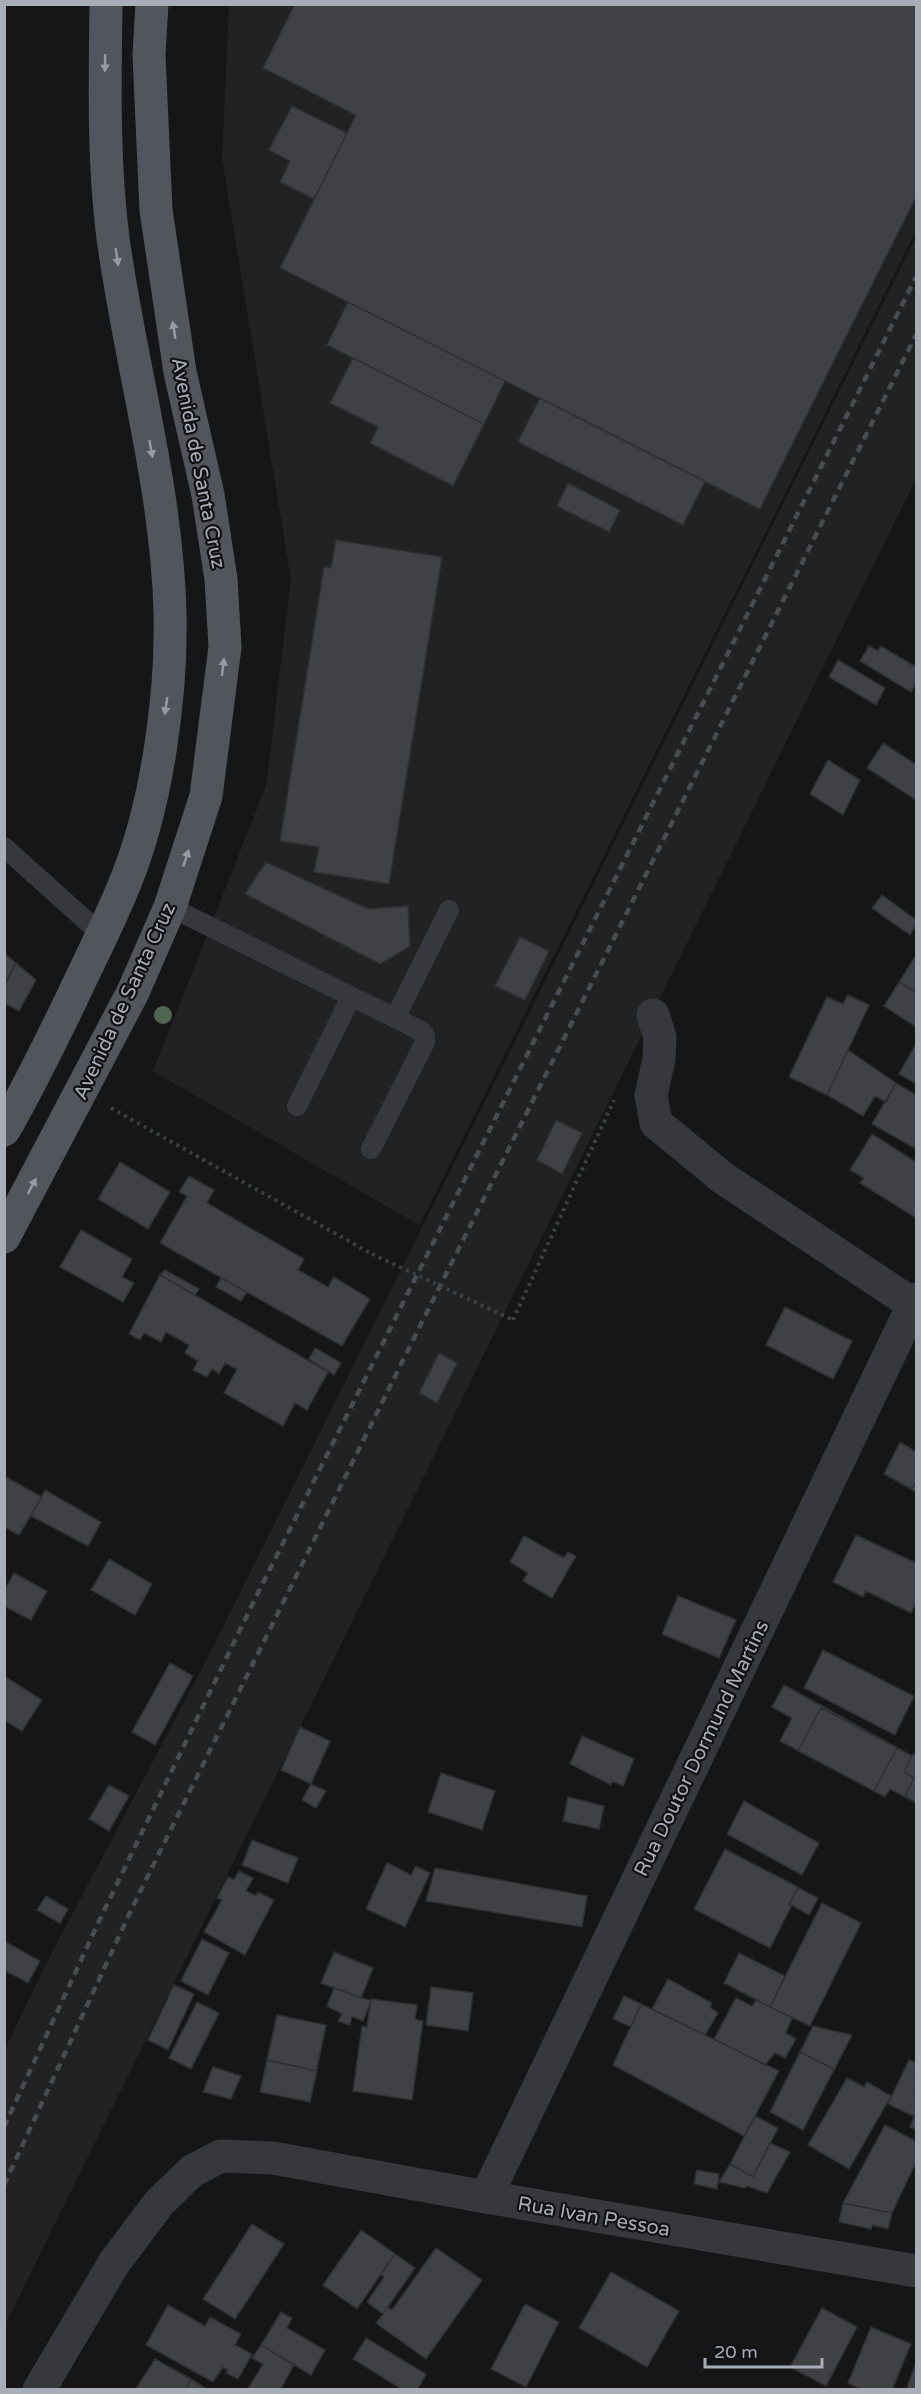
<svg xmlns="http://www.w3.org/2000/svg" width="921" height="2394" font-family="'Varela Round',sans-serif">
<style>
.built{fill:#222225}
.building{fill:#404145;stroke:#303034;stroke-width:1.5}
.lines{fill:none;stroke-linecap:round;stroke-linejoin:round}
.path{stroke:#3d3f44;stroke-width:4;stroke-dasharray:3 4.5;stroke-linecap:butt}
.service{stroke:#37383d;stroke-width:20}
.minor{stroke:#37383d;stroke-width:33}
.tertiary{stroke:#37383d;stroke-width:33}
.primary{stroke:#53555c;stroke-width:33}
.rail{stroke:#4a4c52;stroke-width:4.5;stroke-dasharray:8 6;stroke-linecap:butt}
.path-bridge{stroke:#3d3f44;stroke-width:4;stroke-dasharray:3 4.5;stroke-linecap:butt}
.tree{fill:#506452}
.oneway{fill:#979ba6}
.labels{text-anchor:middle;stroke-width:4.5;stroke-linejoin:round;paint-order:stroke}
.street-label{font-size:20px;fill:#a8adb8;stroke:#111113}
</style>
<rect width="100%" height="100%" fill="#161618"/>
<path class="built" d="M229,5H916V231L419,1225L153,1071L266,786L291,580L222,158Z
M916,237V479L5,2325V2049L47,1962L208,1657Z"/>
<path class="building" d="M295,4H916V197L760,509L280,268L356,115L263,68Z
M292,106L347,133L314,199L280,182L290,161L269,150Z
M348,302L505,381L484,424L327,345Z
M353,358L484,424L453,486L370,443L378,427L330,403Z
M540,398L705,481L683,525L518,442Z
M568,483L620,510L609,532L557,506Z
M336,540L442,557L389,884L314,872L319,847L280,841L324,567L331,568Z
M869,646L878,651L881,646L916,667V682L911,692L860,661Z
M838,660L885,688L876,705L829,677Z
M883,743L915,764L916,763V800L867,768Z
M828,760L860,780L843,815L810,794Z
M266,862L368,909L408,906L410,946L380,964L245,894Z
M882,895L916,920V925L910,935L872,908Z
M520,937L549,951L525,1000L495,986Z
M4,953L16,963L6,983L4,982Z
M916,955V1027L884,1006Z
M16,963L36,980L19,1011L4,1003V985Z
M899,982L916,992V1027L884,1006Z
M848,995L869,1005L827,1095L789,1077L827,997L843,1004Z
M916,1044V1084L899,1074Z
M848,1050L896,1083L886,1102L875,1096L863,1116L827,1095Z
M896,1083L916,1095V1149L872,1124Z
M556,1120L582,1133L562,1174L537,1160Z
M872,1134L916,1162V1218L860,1183L864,1178L850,1170Z
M120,1162L170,1192L148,1229L98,1199Z
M189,1176L214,1190L207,1203L304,1259L298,1270L328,1287L334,1277L370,1299L342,1346L160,1243L187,1196L179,1192Z
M81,1230L132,1259L122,1277L134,1283L123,1302L60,1267Z
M165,1270L199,1289L195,1295L160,1275Z
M160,1275L328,1372L307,1410L295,1403L283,1426L224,1393L237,1369L225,1363L219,1374L212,1369L207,1377L193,1370L198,1361L185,1353L189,1345L171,1335L166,1332L161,1342L144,1333L140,1340L129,1334Z
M221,1278L247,1292L241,1301L216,1287Z
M785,1307L852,1341L833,1379L766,1345Z
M315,1348L341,1363L334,1375L309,1359Z
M439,1353L457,1363L437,1403L419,1393Z
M900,1442L916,1452V1481L912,1489L884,1474Z
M900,1442L916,1452V1492L884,1474Z
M4,1476L42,1497L19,1535L4,1527Z
M45,1490L101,1522L88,1546L31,1516Z
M856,1535L916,1563V1602L911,1613L866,1591L863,1597L833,1582Z
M524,1536L564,1558L568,1552L576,1556L552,1598L523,1581L528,1573L510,1562Z
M109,1559L152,1584L135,1615L91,1590Z
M14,1573L47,1591L31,1620L4,1606V1591Z
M678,1596L736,1620L719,1658L662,1634Z
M823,1650L914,1696L895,1735L804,1688Z
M170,1663L193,1676L155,1745L132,1732Z
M4,1676L42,1700L22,1731L4,1720Z
M784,1685L912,1756L913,1754L916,1755V1803L890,1789L885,1797L780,1741L792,1718L772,1707Z
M821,1708L897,1748L874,1791L798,1751Z
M300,1727L330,1741L311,1784L281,1770Z
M582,1736L634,1759L623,1786L612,1781L611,1785L570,1764Z
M913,1754L916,1755V1803L905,1796L914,1778L904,1772Z
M441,1773L495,1791L482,1830L428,1812Z
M311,1784L326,1791L316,1808L302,1800Z
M109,1785L129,1796L109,1831L89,1819Z
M568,1797L604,1806L599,1829L563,1821Z
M744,1801L819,1843L802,1875L727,1834Z
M252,1840L298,1858L288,1883L242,1865Z
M725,1849L798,1887L789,1904L792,1905L770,1948L694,1909Z
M725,1849L818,1898L809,1915L792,1905L770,1948L694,1909Z
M387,1863L411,1875L416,1866L430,1873L405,1927L366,1909Z
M435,1868L587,1896L582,1927L426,1901Z
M239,1871L253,1878L246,1891L256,1896L258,1892L274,1900L245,1955L204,1932L222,1900L217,1898L228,1877L234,1880Z
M46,1896L68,1909L60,1923L37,1910Z
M822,1903L861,1923L810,2026L770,2007Z
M202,1939L229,1953L208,1995L181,1981Z
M4,1941L40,1961L28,1983L4,1970Z
M334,1952L373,1968L361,1998L321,1983Z
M739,1953L785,1976L770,2007L724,1983Z
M668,1979L712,2003L710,2007L718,2013L705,2035L652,2009Z
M174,1985L194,1994L168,2050L148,2040Z
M431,1987L473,1993L468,2031L426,2025Z
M334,1988L371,2001L363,2021L352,2016L350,2025L338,2021L342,2014L327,2006Z
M624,1996L641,2004L631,2027L613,2019Z
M736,1998L752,2006L756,2000L792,2018L786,2033L796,2039L785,2058L775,2053L765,2065L714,2039Z
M371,1999L417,2005L415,2019L423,2021L412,2100L353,2091L362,2026L367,2027Z
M197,2002L219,2013L191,2069L169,2058Z
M641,2004L779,2071L744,2136L613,2065Z
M277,2015L326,2025L310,2102L260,2092Z
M813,2026L852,2035L803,2130L770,2112Z
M800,2052L834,2069L803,2130L770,2112Z
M267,2060L317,2071L310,2102L260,2092Z
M909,2060L916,2062L915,2093L916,2112L915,2117L888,2104Z
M213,2067L241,2076L231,2099L203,2092Z
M847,2078L864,2087L867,2082L891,2096L849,2169L808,2145Z
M916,2112V2129L910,2127Z
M755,2116L778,2128L753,2177L730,2164Z
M885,2125L916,2141V2162L892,2213L843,2203Z
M770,2143L790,2152L767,2193L747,2186L745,2188L719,2182L730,2164L753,2177Z
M697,2170L719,2174L717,2189L694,2184Z
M843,2203L892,2213L888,2229L872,2225L871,2229L839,2222Z
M252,2224L284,2244L235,2319L203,2299Z
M361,2230L395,2254L357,2309L323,2285Z
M436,2248L482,2280L426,2359L376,2323L388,2307L392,2310Z
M395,2254L415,2268L383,2314L367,2302L384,2277L381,2274Z
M611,2272L679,2311L647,2367L579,2328Z
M525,2304L559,2322L526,2387L491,2369Z
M168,2305L205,2326L210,2317L241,2334L235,2345L252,2354L238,2379L226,2373L228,2370L223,2367L213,2382L146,2345Z
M822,2308L857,2327L826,2386L790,2367Z
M281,2312L292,2318L287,2328L325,2350L311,2375L261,2345Z
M871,2327L911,2344L892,2390H863L848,2383Z
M366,2338L426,2374L417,2390H403L353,2359Z
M261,2345L294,2365L280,2390H247L263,2364L252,2358Z
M155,2359L191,2379L185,2390H135Z
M155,2359L191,2379L208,2390H135Z
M916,2363V2390H906Z"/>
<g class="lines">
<path class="path" d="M111,1108L372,1254
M513,1320L614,1100"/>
<path class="service" d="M4,847L102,935
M170,907L395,1018L421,1031L425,1036V1042L371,1149
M395,1018L449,910
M297,1106L351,997"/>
<path class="minor" d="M653,1015L660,1037L659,1059L651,1095L656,1123L723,1178L914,1305
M486,2197L916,1299"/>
<path class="tertiary" d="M39,2390L114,2263L159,2203L192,2171L221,2156L273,2158L486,2197L916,2271"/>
<path class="primary" d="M4,1130C29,1087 50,1043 71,1000C90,959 111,919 127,878C157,803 172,694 170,613C167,487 130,363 113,238C103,160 105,83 106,4
M4,1237L133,992L170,907L206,796L225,647L221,579L208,495L180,372L156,210L149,55L152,4"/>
<path class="rail" d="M4,2127L100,1919L253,1603L916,277
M4,2185L133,1906L411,1344L916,335"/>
<path class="path-bridge" d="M372,1254L513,1320"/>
</g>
<circle class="tree" cx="163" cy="1015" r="9"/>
<defs><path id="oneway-solid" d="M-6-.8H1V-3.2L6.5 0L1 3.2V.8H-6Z" transform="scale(1.5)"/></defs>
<g class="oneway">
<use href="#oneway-solid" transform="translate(105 63) rotate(91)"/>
<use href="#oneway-solid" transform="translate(117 257) rotate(81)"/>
<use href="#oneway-solid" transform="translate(174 330) rotate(-99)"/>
<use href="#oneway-solid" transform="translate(151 449) rotate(80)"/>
<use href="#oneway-solid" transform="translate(223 667) rotate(-83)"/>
<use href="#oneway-solid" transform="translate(166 706) rotate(99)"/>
<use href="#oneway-solid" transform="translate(186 858) rotate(-72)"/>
<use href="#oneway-solid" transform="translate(32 1186) rotate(-62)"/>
</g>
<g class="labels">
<g class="street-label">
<text transform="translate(199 463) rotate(79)" y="7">Avenida de Santa Cruz</text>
<text transform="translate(124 1001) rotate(-65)" y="7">Avenida de Santa Cruz</text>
<text transform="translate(701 1748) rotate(-64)" y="7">Rua Doutor Dormund Martins</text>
<text transform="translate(594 2216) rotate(10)" y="7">Rua Ivan Pessoa</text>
</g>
</g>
<rect width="921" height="2394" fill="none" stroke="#a8adb8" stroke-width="12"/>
<path d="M705 2358v9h117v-9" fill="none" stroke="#a8adb8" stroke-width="3"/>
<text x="714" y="2358" font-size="18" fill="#a8adb8" stroke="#111113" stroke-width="4.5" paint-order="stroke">20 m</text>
</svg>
